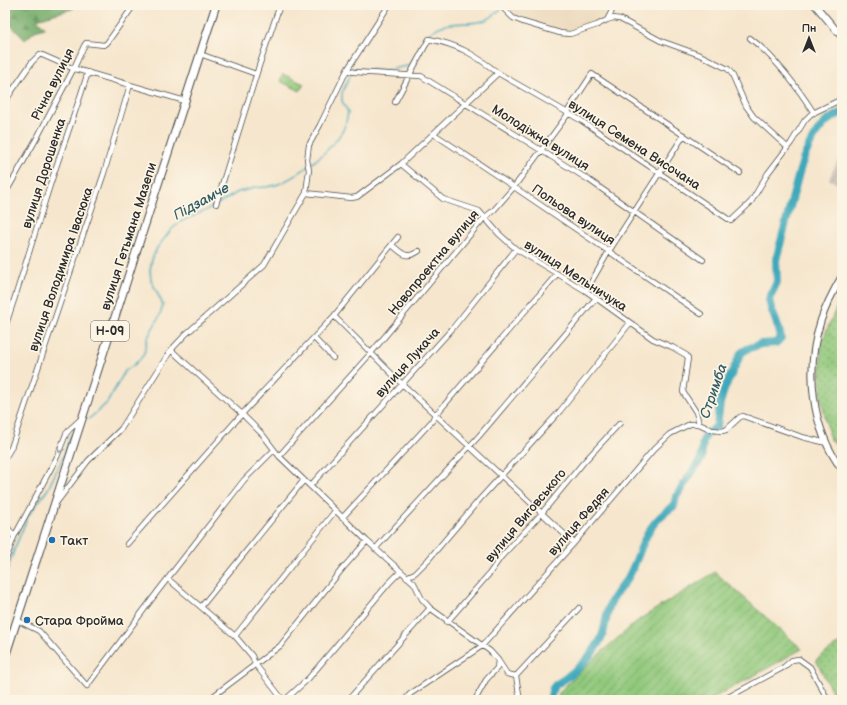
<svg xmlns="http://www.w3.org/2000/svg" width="847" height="705" font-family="'Balsamiq Sans',sans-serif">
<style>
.built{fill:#ebd8ba}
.industrial{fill:url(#industrial-furrows)}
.grass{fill:url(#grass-dots);stroke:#5e7a53}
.forest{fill:url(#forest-firs);stroke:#506c4b}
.garden{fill:url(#garden-furrows);stroke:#5e7a53}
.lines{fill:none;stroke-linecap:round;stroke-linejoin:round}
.stream{stroke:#3ca9bb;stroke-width:1.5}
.river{stroke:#3ca9bb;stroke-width:8}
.street-casing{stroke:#494743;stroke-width:6}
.secondary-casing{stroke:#494743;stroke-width:8}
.primary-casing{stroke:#494743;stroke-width:9}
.street{stroke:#fff;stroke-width:4.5}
.secondary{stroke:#fff;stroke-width:6}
.primary{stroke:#fff;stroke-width:7}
.oneway{stroke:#a0a0a0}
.poi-dot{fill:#1f6fb2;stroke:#fcf5e5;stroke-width:1.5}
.labels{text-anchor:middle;stroke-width:3.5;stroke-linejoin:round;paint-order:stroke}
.shield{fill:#fcf5e5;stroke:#6a6863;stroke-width:1}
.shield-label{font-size:12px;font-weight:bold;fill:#2b2b2b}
.street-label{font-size:13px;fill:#2b2b2b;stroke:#fcf5e5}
.poi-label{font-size:13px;fill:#2b2b2b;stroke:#fcf5e5;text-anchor:start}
.water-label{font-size:14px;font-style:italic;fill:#325d65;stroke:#fcf5e5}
</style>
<defs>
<pattern id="industrial-furrows" width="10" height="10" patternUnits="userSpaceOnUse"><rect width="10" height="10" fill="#cbc3b8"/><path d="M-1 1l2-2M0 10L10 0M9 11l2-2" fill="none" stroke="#aea89e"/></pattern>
<pattern id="grass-dots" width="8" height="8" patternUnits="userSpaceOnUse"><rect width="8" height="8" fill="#90c87b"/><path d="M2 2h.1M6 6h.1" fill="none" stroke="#76a365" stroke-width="1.8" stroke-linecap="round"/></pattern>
<pattern id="forest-firs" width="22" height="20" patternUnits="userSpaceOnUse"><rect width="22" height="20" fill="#74ac6b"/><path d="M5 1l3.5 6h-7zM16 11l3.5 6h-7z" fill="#5f8c58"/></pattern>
<pattern id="garden-furrows" width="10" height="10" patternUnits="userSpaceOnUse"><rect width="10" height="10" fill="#90c87b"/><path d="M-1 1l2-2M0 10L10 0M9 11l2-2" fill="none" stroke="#76a365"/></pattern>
</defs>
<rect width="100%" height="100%" fill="#fcf5e5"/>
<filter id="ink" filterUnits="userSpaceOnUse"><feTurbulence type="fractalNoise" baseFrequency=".025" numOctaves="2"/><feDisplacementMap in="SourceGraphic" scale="8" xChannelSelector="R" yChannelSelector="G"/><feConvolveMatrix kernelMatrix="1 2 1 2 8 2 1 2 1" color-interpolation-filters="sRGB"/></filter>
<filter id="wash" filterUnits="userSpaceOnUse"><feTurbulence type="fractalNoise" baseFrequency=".012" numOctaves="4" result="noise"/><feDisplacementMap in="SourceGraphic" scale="16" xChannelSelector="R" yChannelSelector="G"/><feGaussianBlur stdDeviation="0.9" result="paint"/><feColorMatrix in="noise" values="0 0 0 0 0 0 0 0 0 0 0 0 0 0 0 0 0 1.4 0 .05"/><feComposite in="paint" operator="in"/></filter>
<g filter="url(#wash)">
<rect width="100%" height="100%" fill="#f6e6cd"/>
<path class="built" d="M509,5H609L602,19L570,31L552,29L518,17L507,8Z"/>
<path class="industrial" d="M842,152V187L829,179Z"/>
<path class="grass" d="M283,74L304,84L300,91L280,81Z
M842,294V447L830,440L821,398V344Z
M842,641V700H836L816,660Z"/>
<path class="forest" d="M5,5H78L72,9L37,19L45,28L35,31L25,40L5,19Z"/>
<path class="garden" d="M715,572L802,649L710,700H558L559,693L568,683L607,647L640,619Z"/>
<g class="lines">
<path class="stream" d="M89,419L107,403L125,371L134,365L140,359L144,354L147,339L160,315L163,305L151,280L150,270L152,259L157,248L171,230L180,222L211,208L238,192L251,189L254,187C261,188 269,187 276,185C298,177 332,150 343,130C346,124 347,118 348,112L342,101V93L353,69H360L382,71L407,66L411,64C417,54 422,41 430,33C445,18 468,27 486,20C493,17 500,10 505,5
M5,577L14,550L28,516L48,489L63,457L71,434"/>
<path class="river" d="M551,700C551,696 551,692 553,688C557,682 562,682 567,677C579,668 590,658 598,644C606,633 605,617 610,604C614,593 623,586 629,576C644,547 643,526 674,506L676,497L686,481L701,459L703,441L706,435L717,426L720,403L724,390L741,353L747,349L761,344L776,343L781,338L779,329L771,308L769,299L777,282L776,260L799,173C803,157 813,134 826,122C830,118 837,115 842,112"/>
</g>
</g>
<g filter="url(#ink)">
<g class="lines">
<defs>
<path id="street" d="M500,5L513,18L523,22L560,33L570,34L597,25L607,20L615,5
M607,20L613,18L620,19L661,41L700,55L728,69L732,74L746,106L754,117L787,147
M750,38C776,58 796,85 814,113
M200,54L256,74
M347,70L354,72L421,76L589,180L703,260
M5,87L12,91L32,62L40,54L72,68L185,101
M5,102L12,91
M395,102L429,39C459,45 474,54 498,73
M434,134L514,187L701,314
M401,164L443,199L479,211L499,234L516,249L586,291L653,339L672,347L686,355L688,358L683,392L696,412L699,424
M306,193L351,198L357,197L401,164L498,73L582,121L731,221L751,202L768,173L791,143L805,120L811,114L842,99
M5,194L38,136L74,68L84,46L86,43L104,45L107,43L134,5
M216,204L259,66L280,5
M392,245C402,253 406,260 419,251
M586,291L609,251L684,135
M334,316L399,381L574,543
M5,327C22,278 36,228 52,179C64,143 77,108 88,72
M314,338L333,358
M171,350L242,414L263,435L279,456L367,541L414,583L422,599L430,608L490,651L498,660L507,674L516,676L579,608
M279,456L371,353L484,218L494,210L514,187L568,114L569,109L592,74L740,173
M5,458L11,448L104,173L130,85
M310,486L452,329L516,249
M57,502L88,461L121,429L171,350L186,334L264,265L306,193L309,170L307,160L309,145L320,125L347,70L389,5
M342,518L432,421L435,414L440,410L557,274
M5,523L14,537
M127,544L242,414L334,316L398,237
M375,549L479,436L596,298
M5,562L14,537L57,457L66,434L70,429L82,418
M406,577L415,573L428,560L480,499L560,411L630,323
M168,579L235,636L252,656L255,664L283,700
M201,607L304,480
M17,620L39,631L87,686L158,591L244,480L274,450
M447,622L489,574L501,557L541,514L583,463L620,423
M235,636L335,511
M516,676L519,694V700
M208,700L280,646L343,568L367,541
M285,700L308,679L389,583L400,572
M348,700L430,608
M405,700L410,694L482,646L574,543L654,449L670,434L690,424H699L712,430L722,431L726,430L740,417L743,416L802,437L827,443
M475,700L486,680L497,668L498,660
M723,700L784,667L792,660L799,659L810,667L828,700"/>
<path id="secondary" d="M815,5L842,37
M842,276C834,290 826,305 821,320C805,368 811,429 842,469"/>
<path id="primary" d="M5,657L216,5"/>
</defs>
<use href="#street" class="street-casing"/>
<use href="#secondary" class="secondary-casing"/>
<use href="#primary" class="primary-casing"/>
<use href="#street" class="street"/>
<use href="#secondary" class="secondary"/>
<use href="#primary" class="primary"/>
</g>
<defs><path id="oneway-chevron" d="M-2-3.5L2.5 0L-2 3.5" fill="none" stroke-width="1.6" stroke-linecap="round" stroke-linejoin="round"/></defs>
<use class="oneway" href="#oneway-chevron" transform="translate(60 450) rotate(113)"/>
</g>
<g class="poi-dot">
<circle cx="52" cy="540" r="4"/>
<circle cx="27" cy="620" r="4"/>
</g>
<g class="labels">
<rect class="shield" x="91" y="321" width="38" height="20" rx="3"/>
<g class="shield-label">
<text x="110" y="335">Н-09</text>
</g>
<g class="street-label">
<text transform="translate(52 84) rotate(-63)" y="5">Річна вулиця</text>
<text transform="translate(541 137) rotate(32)" y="5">Молодіжна вулиця</text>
<text transform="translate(635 144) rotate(33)" y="5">вулиця Семена Височана</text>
<text transform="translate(43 173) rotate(-72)" y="5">вулиця Дорошенка</text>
<text transform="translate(574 214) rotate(34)" y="5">Польова вулиця</text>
<text transform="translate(128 236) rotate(-72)" y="5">вулиця Гетьмана Мазепи</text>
<text transform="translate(433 262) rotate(-50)" y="5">Новопроектна вулиця</text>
<text transform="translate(60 269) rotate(-71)" y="5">вулиця Володимира Івасюка</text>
<text transform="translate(576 275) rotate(33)" y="5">вулиця Мельничука</text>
<text transform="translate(407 362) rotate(-48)" y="5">вулиця Лукача</text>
<text transform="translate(525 515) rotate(-50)" y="5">вулиця Виговського</text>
<text transform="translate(578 521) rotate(-49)" y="5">вулиця Федяя</text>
</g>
<g class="poi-label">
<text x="60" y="545">Такт</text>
<text x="35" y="625">Стара Фройма</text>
</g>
<g class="water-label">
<text transform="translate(201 201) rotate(-29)" y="5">Підзамче</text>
<text transform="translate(713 391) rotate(-71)" y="5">Стримба</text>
</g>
</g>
<rect width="847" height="705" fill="none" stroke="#fcf5e5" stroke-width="20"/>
<g transform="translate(809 38)" stroke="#fcf5e5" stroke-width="3" paint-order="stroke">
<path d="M0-3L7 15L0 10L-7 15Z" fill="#2b2b2b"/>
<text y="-6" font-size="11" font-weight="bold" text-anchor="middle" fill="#2b2b2b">Пн</text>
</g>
</svg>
